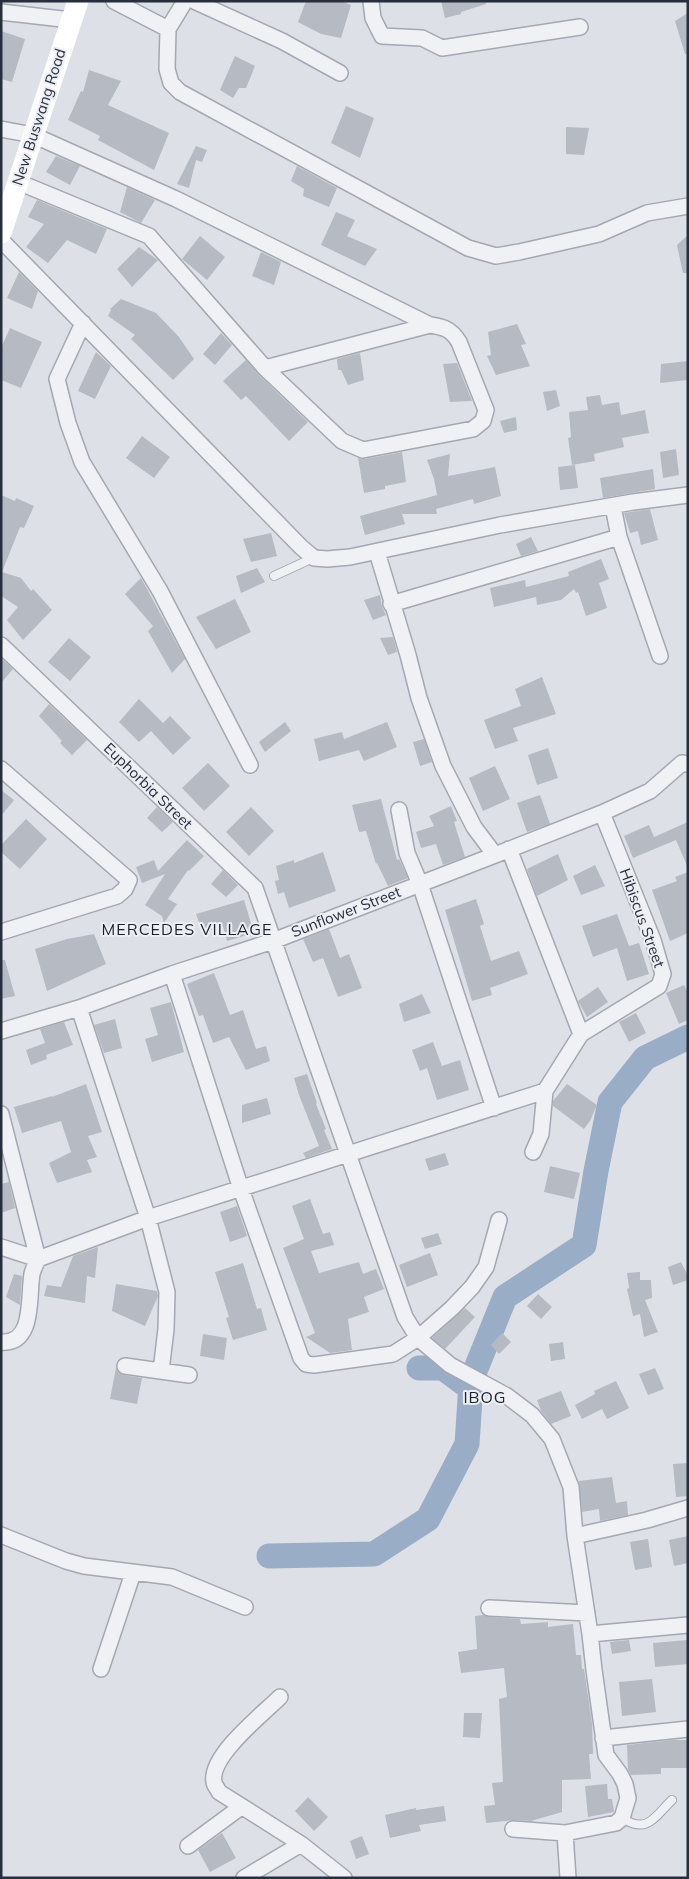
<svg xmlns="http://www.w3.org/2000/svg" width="689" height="1879" font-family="Mulish,sans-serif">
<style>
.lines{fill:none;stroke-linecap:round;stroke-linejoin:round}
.river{stroke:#99adc6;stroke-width:25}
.building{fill:#b5bac3}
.lane-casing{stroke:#a3a8b1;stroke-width:10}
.street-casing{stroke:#a3a8b1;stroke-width:18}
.lane{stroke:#f0f1f5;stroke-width:8}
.street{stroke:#f0f1f5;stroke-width:15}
.secondary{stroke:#fff;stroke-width:21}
.labels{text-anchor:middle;stroke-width:4;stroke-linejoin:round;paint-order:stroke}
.street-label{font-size:15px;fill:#272e3d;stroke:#edeff4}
.neighbourhood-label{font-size:16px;letter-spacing:1px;fill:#1a202d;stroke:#edeff4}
</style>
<rect width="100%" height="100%" fill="#dde1e7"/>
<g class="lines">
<path class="river" d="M419,1368H443L470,1388
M475,1371L505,1297L584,1245L596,1171L610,1102L645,1058L688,1037
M269,1556L374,1554L428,1519L467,1444L471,1384"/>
</g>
<path class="building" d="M306,1H341L351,5L341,38L321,34L298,22Z
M441,1H486V4L461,12V14L445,18Z
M688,13V54H685L675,21Z
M1,31L25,39L12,82L1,79Z
M235,56L255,66L246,88H239L233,98L220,90Z
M89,70L121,81L108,105L169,133L154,170L98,140L100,136L68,120L81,91L83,92Z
M346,106L374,118L360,158L331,143Z
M566,127L589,128L584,155L566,154Z
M196,146L207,150L202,162L196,160L189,188L177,184Z
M56,156L80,166L70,185L46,172Z
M297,166L337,188L329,207L303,196L304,189L291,181Z
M127,187L155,200L141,223L120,212Z
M37,200L107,229L96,254L67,240L48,263L26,247L44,224L28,217Z
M336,212L355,220L347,236L377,249L365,266L321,245Z
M688,235V273H683L677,245Z
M200,236L225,257L207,280L182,259Z
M139,247L158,260L132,287L117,269Z
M261,252L281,262L274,285L252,276Z
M19,272L38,291L32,309L7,298Z
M121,299L156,313L179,337L194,359L173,380L131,339L135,335L108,316L111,310L110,309Z
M517,324L526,344L521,345L530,366L496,375L487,356L491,355L488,332Z
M10,328L42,342L21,388L1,380V348Z
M221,333L232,345L215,365L203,354Z
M96,352L111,366L95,399L78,391Z
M360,353L364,380L348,385L341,370H338L337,359Z
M246,360L259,375L308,422L289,441L246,396L241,400L223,381Z
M688,361V380L660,383L661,364Z
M457,363L472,401L450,402L443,364Z
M556,390L560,406L547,411L543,392Z
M600,395L602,405L619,402L621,415L645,410L649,433L622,438L624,447L594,454L595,461L572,465L568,438L571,437L569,412L588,410L586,397Z
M516,417L517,430L504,433L500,421Z
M142,436L170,457L154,478L126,458Z
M676,449L679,475L663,478L660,452Z
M402,452L406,482L385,486V489L364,493L358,458L365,459Z
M450,454L448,476L495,467L501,496L474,504L473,499L436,509L437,514H402L405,524L365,535L360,516L437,495L434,479L427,460Z
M575,465L578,488L560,490L558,467Z
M653,469L655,489L603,498L600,478Z
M1,495L15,501L16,498L34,506L24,528L20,527L2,572L21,578L31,591L33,589L52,610L23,640L7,620L18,607L1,596Z
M650,509L658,540L641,545L638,531L630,533L624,513Z
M271,533L277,556L251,562L243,539Z
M531,537L538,551L521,556L516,544Z
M601,559L609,579L599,583L607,608L586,616L578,592L576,593L574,589L561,600L537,605L536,597L494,607L490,588L525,580L526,587L569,576L568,572Z
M257,568L265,582L241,593L236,576Z
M141,578L185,659L172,673L148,631L153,626L125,594Z
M380,595L382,607L386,615L373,620L364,600Z
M235,599L251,632L216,649L196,617Z
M393,637L397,652L388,655L380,638Z
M69,638L91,657L70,681L48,662Z
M1,658L13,669L1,683Z
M542,677L556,714L513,728L518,741L495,749L484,720L521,706L515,689Z
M139,699L163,723L170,716L191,738L173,755L151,731L139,742L119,722Z
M49,704L87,740L72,755L60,743L62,741L39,716Z
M285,722L291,731L265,752L259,742Z
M387,722L397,747L364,761L359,750L319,761L314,739L342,732L344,739Z
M424,739L432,762L420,766L413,742Z
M548,748L558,778L537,785L528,755Z
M208,763L230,786L204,811L182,788Z
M495,766L510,799L483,811L469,778Z
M1,790L14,800L1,816Z
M540,795L550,824L527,832L517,803Z
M381,799L397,860L399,859L408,878L388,886L377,863L376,864L366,831L359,832L352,805Z
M451,806L457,821L454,822L465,857L443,865L436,844L421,848L416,832L434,826L429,816Z
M157,807L173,822L162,832L147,818Z
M251,807L274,831L249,856L226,832Z
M26,819L47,839L20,869L1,852V845Z
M688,822V868L676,840L633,858L624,836L649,825L654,837Z
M187,840L204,856L189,871L188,870L168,899L177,904L164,923L162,916L145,905L165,874L142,883L136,867L154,860L158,871Z
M323,852L336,891L289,908L284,892L278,894L275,881L279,880L276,866L294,860V863Z
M558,854L568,880L537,896L527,869Z
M595,865L605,886L581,895L573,876Z
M223,870L238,885L226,897L211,884Z
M688,872V933L670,941L652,890L677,881L675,877Z
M476,899L484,924L480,926L491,961L519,951L528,974L490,988L492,995L472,1001L445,910Z
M244,900L254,933L227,941L223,926L203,933L196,914Z
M617,914L629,946L639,943L649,974L627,981L617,948L593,957L582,926Z
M329,929L340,958L349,954L362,988L338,997L323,958L313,962L303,939Z
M94,934L106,964L47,991L35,949L67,939Z
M1,960H5L15,996L1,999Z
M214,973L230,1015L243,1010L256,1049L266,1046L270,1061L246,1070L229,1037L213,1043L203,1015L199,1016L187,984Z
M684,985L688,993V1020L679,1024L666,993Z
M598,987L608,1002L587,1017L578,1001Z
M422,994L431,1013L404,1022L399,1004Z
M171,1002L184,1052L152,1062L145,1039L158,1035L150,1008Z
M636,1013L646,1033L629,1042L619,1022Z
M115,1019L122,1048L104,1053L94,1025Z
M64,1022L73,1045L46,1055L47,1059L31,1065L26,1050L45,1043L40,1029Z
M433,1042L442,1066L460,1060L469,1090L437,1100L427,1068L420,1071L412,1050Z
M307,1074L317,1103L316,1104L326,1129L324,1130L332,1149L306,1158L303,1153L319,1146L299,1095L294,1078Z
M86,1084L102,1132L88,1136L97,1157L87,1160L92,1172L57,1183L49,1163L71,1152L61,1121L22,1133L14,1107L52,1096V1097Z
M567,1084L597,1105L590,1121L584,1129L553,1106V1101Z
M267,1098L271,1114L242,1123V1105Z
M445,1153L449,1165L429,1171L425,1159Z
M550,1166L580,1173L574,1199L544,1192Z
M9,1182L15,1208L1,1213V1184Z
M310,1199L323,1234L330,1232L334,1245L311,1251L319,1273L359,1262L363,1274L376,1269L384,1289L364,1297L369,1312L348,1319L352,1350L330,1353L306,1337L315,1333L283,1248L304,1239L292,1206Z
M237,1206L247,1236L230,1242L220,1212Z
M438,1233L442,1244L425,1249L421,1238Z
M98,1247L95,1278L87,1276L85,1303L44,1296L47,1285L61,1287L73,1256Z
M430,1253L438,1275L407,1287L399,1265Z
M681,1262L688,1276V1280L673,1285L668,1267Z
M243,1263L257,1309L261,1308L267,1330L233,1340L226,1318L229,1317L215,1272Z
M640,1272V1280H651L652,1298L645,1300L658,1332L644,1337L640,1314L633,1316L627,1289L629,1288L627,1273Z
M14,1274L22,1276L20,1305L6,1297Z
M116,1284L157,1291L158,1296L145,1326L112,1311Z
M538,1294L552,1307L541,1319L527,1306Z
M465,1308L475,1317L445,1349L432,1338Z
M502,1333L511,1342L499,1354L491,1345Z
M203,1334L227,1338L224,1360L200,1356Z
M563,1342L565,1359L551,1361L549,1344Z
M116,1368L119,1373L123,1375L142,1378L137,1404L110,1399Z
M655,1368L664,1389L648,1395L639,1374Z
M616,1381L629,1408L607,1419L602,1409L582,1419L575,1405L595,1394L594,1391Z
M561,1391L571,1416L551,1424L541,1411L537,1400Z
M688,1463V1496L676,1497L673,1464Z
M612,1477L616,1503L627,1501L628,1515L600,1521L599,1509L582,1512L579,1481Z
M688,1536V1563L674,1566L669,1540Z
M648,1539L652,1567L635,1570L630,1542Z
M483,1615L489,1617L520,1619L521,1624L548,1622V1627L573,1624L576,1655H581L582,1669H584L592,1723L593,1754H589L591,1779L562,1780V1812L531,1821L514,1820L486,1823L484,1806L495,1805L492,1783L503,1782L499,1699L507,1697L504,1668L461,1673L458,1652L477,1649L475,1616Z
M629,1640L631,1651L612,1654L610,1642Z
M688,1640V1664L655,1667L653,1643Z
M652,1679L656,1712L622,1716L619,1682Z
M464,1713H482L480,1738L463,1737Z
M672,1740H688V1768H661V1774L631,1775L628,1769L627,1745Z
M607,1784L608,1799H612L614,1812L588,1817L585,1786Z
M308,1797L328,1817L314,1831L295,1811Z
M444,1806L446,1821L419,1825L421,1831L390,1838L385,1815L416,1808V1810Z
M222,1833L236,1858L210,1872L198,1850Z
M362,1836L369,1854L356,1859L350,1841Z"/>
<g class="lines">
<defs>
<path id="lane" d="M274,576L313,558
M622,1818C648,1835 655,1816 672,1800"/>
<path id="street" d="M114,1L168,29L167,69L171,83L180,92L468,248L496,256L519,252L599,234L647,213L688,206
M194,1L282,41L340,73
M371,1L373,18L382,36L422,38L442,48L580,27
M1,12L71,20
M168,29L185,1
M1,129L33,135L176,199L430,325C444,327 451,329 459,342L486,410L483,421L473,429L363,450L342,441L265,368L149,236L18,182
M1,240L301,547L314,558L327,559L350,557L500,525L633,502L688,495
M83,323L57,379L68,423L82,462L160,591L250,765
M265,368L430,325
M613,506L619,537L660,656
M377,552L408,655L419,698L443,766L474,827L495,855
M391,604L619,537
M1,645L255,888L405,1317L418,1338L450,1365L507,1396L532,1415L552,1439L571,1487L575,1536L590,1634L594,1670L606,1755L620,1774L625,1784L628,1798L622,1818L616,1823L565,1833L568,1878
M1,769L129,880L125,889L117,896L1,932
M399,810L407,853L420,884L494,1108
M509,849L581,1034
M172,974L241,1189L301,1358L306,1364L314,1365L393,1354L418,1338L452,1308L472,1287L486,1267L499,1220
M79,1008L148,1218L167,1292L166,1329L161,1371
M1,1031L79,1008L172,974L273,941L495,855L602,813L650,791L682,763L688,764
M1,1114L38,1259C36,1264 33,1269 32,1274C28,1296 35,1345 1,1342
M533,1152L541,1134L545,1091L581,1034L659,986L663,974L653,940L602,813
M1,1247L38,1259L148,1218L545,1091
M125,1366L189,1375
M1,1535L66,1561L84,1566L172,1577L245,1607
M575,1536L647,1520L688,1508
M489,1608L587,1613
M590,1634L688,1625
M101,1669L133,1573
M280,1697C263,1714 209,1756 214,1782C214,1785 218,1789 219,1792L301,1844L344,1878
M603,1738L688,1729
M513,1829L565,1833
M188,1846L241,1807
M244,1878L301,1844"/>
</defs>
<use href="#lane" class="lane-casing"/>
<use href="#street" class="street-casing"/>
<use href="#lane" class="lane"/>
<use href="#street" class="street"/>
<path class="secondary" d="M1,233L78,1"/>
</g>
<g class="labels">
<g class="street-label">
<text transform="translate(39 117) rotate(-72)" y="5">New Buswang Road</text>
<text transform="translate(148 786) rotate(44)" y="5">Euphorbia Street</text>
<text transform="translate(346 912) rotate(-21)" y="5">Sunflower Street</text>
<text transform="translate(642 918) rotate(70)" y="5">Hibiscus Street</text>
</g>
<g class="neighbourhood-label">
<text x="187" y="935">MERCEDES VILLAGE</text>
<text x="485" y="1403">IBOG</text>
</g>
</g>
<rect width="689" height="1879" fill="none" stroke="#272e3d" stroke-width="5"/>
</svg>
